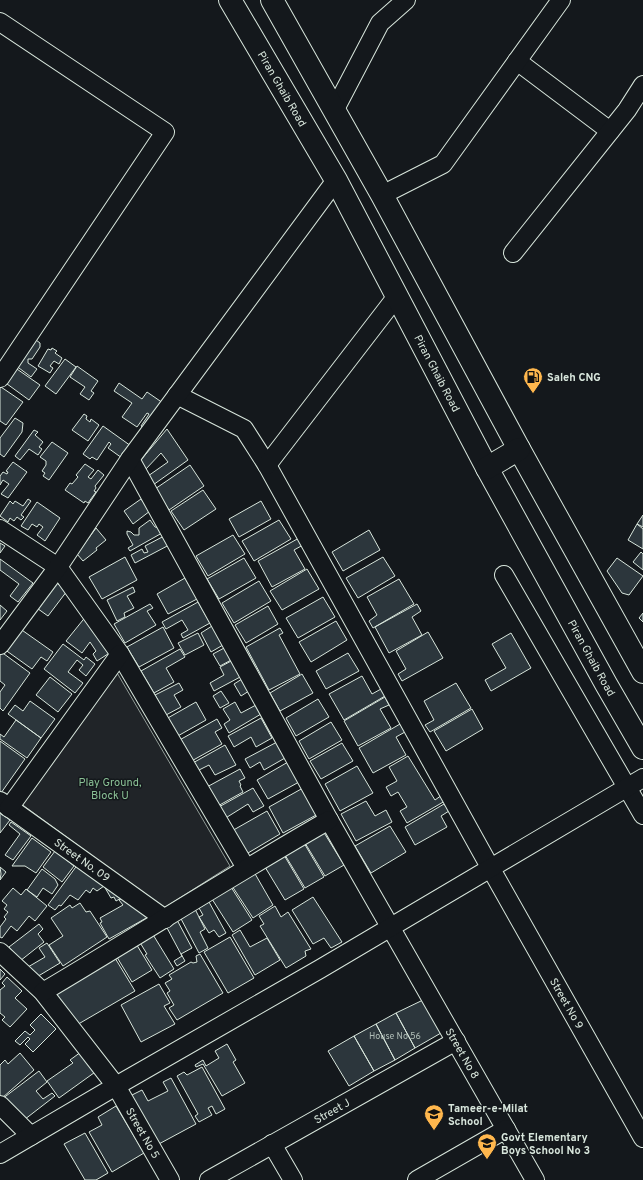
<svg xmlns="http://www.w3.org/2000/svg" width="643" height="1180" font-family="Overpass,sans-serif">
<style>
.green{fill:#202428;stroke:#939e99}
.building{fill:#2c363c;stroke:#d8e6dc}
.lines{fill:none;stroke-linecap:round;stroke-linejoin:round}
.minor-casing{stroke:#d8e6dc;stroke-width:20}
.major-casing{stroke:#d8e6dc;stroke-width:24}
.minor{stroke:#14181c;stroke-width:18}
.major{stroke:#14181c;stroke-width:22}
.labels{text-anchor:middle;stroke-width:3;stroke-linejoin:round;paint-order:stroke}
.number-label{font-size:9px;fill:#adbab4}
.street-label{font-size:11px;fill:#d8e6dc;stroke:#14181c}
.poi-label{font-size:11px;font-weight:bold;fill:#d8e6dc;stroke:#14181c;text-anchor:start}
.park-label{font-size:11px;fill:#8ac095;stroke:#14181c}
</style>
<rect width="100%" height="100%" fill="#14181c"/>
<path class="green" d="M116,671L230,866L164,908L20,803Z"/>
<path class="building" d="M32,337L40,343V347L32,359H28V363L37,369L31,377L15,365Z
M52,348L57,351L55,353L62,358L59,364L54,361L50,366L53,368L50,373L38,366L48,349L51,350Z
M65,359L76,367L56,394L45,386Z
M77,366L98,381L91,391L94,393L89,400L80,394L85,387L70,377Z
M14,367L40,385L29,400L3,381Z
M119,383L142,399L147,392L163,403L145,429L141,426L149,414L147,413L137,427L122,417L132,403L114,391Z
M1,387L23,402L6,425L0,421V388Z
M84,414L87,416L86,419L90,422L91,419L99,425L88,441L72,430Z
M15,418L23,423L22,432L4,457L0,454V438Z
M103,426L131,446L122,458L108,448L111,444L109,442L97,460L92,457L90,459L83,454Z
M167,429L188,460L153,485L148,476L168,462L161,453L145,470L140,461Z
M34,430L38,432L35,435L43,442L39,447L42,449L38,455L29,449L20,460L15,456Z
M52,442L68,453L49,480L43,476L45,473L42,471L46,465V461L40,457Z
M13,462L27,472L8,498L1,494L9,484L3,480L0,485V476L3,472L7,474L8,472L6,471Z
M85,464L94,470L88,477L91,479L98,470L104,475L95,486L96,488L94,491L96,492L88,503L85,501L84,503L65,490L70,483L72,484L78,477L76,475Z
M190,465L204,486L169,510L155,489Z
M203,490L216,509L184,530L171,511Z
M28,499L31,501L21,515L24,517L21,520L17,517L14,521L10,518L8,522L0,516L10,501L13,504L15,501L23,506Z
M141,499L150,511L133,524L124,511Z
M261,501L271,519L239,537L229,519Z
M37,502L60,518L45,541L37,535L43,527L39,524L37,527L32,524L28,530L21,526Z
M643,515V527L637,524Z
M150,520L155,527L160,528L162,533L130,551L128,548L133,545L127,534V531L131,532L134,535H139V528Z
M279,520L291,539L254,561L242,541Z
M637,524L643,529V549L628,540Z
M96,528L106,540L96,548L97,550L83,561L77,554Z
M369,530L380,550L343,571L332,552Z
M166,535L171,544L135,563L131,555L142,549L144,553L148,552L145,546Z
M233,535L245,554L208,576L196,556Z
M299,538L303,545L294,550L305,569L272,587L258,561Z
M0,543L5,546L0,553Z
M641,552L643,554V570L633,562Z
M125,557L137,580L102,599L89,577Z
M383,557L395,576L358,598L346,578Z
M244,558L256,578L219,599L207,579Z
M617,558L643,576L629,595L622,593L607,571Z
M0,559L33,583L18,602L10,596L19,584L0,570Z
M307,569L319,589L282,610L270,591Z
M185,578L197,599L168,614L157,594Z
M399,579L414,604L373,628L369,621L377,615L367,597Z
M53,580L67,591L48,616L34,606Z
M259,581L271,601L234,623L222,603Z
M133,587L135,592L127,596L134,608L124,613L125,617L117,621L107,600Z
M323,597L335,617L298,638L286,618Z
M198,602L210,623L183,638L181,634L188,630L182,620L166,629L162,622Z
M150,604L153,608L147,611L156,625L125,643L114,624Z
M417,604L421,611L412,617L422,635L389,653L375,627Z
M0,605L7,611L0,620Z
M268,606L278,624L246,643L235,625Z
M643,613V622L639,618Z
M87,615L111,652L97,661L93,654L96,651L90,642L82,653L66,641Z
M336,621L347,640L311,662L299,642Z
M212,626L223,645L211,652L201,633Z
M163,627L174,648L139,667L127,647Z
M19,628L53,652L47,661L41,657L32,669L4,649Z
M280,628L283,633L279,635L300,674L269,690L246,647Z
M428,632L443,658L402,681L398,674L406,669L396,651Z
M198,633L204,645L185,655L178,643Z
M511,633L531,668L491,691L485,680L506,668L492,644Z
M63,644L84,660L86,657L95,664L86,676L79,670L83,665L77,660L68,672L83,683L75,693L44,669Z
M226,647L233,659L220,666L213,654Z
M180,649L185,657L166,668L174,682L154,693L141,671Z
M0,651L30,673L3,711L0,708V692L5,685L0,681Z
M348,653L359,671L326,689L316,671Z
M233,660L242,676L214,691L210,683L224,675L220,667Z
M302,674L313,693L280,711L270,693Z
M362,676L372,694L381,689L385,696L344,720L329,694Z
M50,677L72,694L58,712L36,695Z
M242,679L249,691L241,696L234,684Z
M179,683L183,690L174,695L181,707L166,715L155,695Z
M456,683L471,708L430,732L425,725L434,720L424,701Z
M221,691L229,703L220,708L213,696Z
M385,697L389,705L380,709L391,728L358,746L344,721Z
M318,699L329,717L296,736L286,718Z
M30,701L55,719L41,738L8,714L15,705L23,711Z
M196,702L206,720L176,737L166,719Z
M235,702L241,713L256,705L261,714L229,733L224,724L230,720L223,709Z
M472,709L483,729L446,751L434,731Z
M261,718L272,738L256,747L251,737L234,747L228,736Z
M217,719L222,728L215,732L222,744L188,763L176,742Z
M16,720L41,738L27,758L0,739V734L4,737Z
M331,722L342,740L309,759L299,741Z
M400,724L405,732L396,737L406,755L373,773L359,748Z
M0,741L25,759L1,793L0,792Z
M277,742L285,758L264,770L260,762L250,768L245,759Z
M342,743L353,761L321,779L310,761Z
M225,745L236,765L215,775L209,765L195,772L191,764Z
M408,756L435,800L442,795L445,801L407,823L400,811L407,807L398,792L391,796L386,787L397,781L389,767Z
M288,762L299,782L268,799L257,780Z
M357,766L373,793L340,811L325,784Z
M240,769L245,778L239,781L241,785L240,786L243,792L216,807L205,788Z
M253,788L264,806L253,812L248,804L224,819L217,808Z
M303,788L318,814L283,833L269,807Z
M366,801L375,816L386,810L392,822L356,841L341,814Z
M444,804L449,811L441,816L447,827L415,845L405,827Z
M267,811L280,834L243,856L230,832Z
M0,813L10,820L0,833Z
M11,822L31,836L13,860L5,855L20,834L9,825Z
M390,826L406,852L371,873L355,846Z
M323,831L344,865L325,876L305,843Z
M32,838L51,852L36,873L25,866H12Z
M304,843L324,877L305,888L285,855Z
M55,851L74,866L62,882L43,867Z
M284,855L304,889L285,900L265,867Z
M78,864L123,897L116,901L114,897L111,898L104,886L97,891L93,888L90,893L86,890L78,900L70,895L61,906L59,905L55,910L48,905Z
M0,867L6,872L0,880L1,874Z
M42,869L55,879L58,885L52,894L43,888L37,897L27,890Z
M254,872L273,905L253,918L232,886Z
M231,887L252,920L233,932L212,899Z
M13,888L21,895L26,889L47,906L35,921L29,916L17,931L11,926L2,938L0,937V927L6,919L4,917L8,912L4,909L7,905L2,901Z
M313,897L342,942L331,948L324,938L313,944L292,910Z
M123,898L148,917L109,939L100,923L102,922L100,918L123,905L119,900Z
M209,902L226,933L219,937L214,930L209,933L199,917L203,915L199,908Z
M80,903L86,912L90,911L107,937L63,966L49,945L63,936L51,918L70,905L72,908Z
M275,906L281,917L288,912L311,949L305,951L306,956L286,968L260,926L264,924L259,916Z
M194,907L205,929L200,932L208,948L199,953L179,915Z
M177,920L192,948L181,954L185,961L177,966L174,961L182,956L166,926Z
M39,924L43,929L38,934L44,942L20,961L9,947Z
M240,930L250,947L267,938L280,960L255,975L232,935Z
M152,933L174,969L160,978L145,955L147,954L139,941Z
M230,937L254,978L228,993L204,952Z
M135,942L152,970L132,982L115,954Z
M47,943L60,963L35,978L28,967L45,957L39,948Z
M112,953L135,991L75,1026L49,991Z
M200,954L223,993L177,1020L169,1008L174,1005L167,993L170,991L165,983L172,979L169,975L191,962L193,963L197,962L196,956Z
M0,969L5,974L0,980Z
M7,977L22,991L15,998L27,1009L10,1027L2,1020L5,1017L0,1013V990L5,986L2,983Z
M159,984L170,1003L164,1006L175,1024L141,1042L121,1005Z
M423,1000L441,1033L415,1048L396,1013Z
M396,1013L415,1048L395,1060L376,1024Z
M41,1014L56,1029L33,1052L25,1044L30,1039L28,1037L20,1045L15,1041L25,1031L30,1035L35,1030L30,1025Z
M376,1024L395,1060L374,1071L354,1036Z
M354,1036L374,1071L349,1086L328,1051Z
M227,1044L236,1060L233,1062L245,1083L222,1096L203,1064L196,1067L195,1065L203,1060L206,1066L219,1058L215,1051Z
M85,1049L98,1070L59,1098L47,1081L73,1063L70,1060Z
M20,1053L34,1070L2,1098L0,1095V1065L5,1060L8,1064Z
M202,1067L225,1109L216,1114L212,1106L208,1108L212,1115L199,1122L195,1116L198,1114L177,1076L184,1072L187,1075Z
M39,1071L47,1082L36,1091L43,1099L52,1093L55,1096L20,1123L2,1099Z
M171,1078L196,1124L157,1145L130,1096L142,1090L148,1101L168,1091L163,1082Z
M116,1106L144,1153L112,1172L89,1132L102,1125L98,1117Z
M85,1133L108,1173L96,1180H85L64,1144Z"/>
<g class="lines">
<defs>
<g id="minor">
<path d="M0,22L165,132L0,378"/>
<path d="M517,61L610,131"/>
<path d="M334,111L380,23L406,0"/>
<path d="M382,195L443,164L561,0"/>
<path d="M513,253L627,110L643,85"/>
<path id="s1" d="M177,395L244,429L267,465L491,869L643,1138"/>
<path id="s2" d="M130,459L329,820L535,1180"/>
<path d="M267,465L397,296"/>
<path d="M0,529L58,567L120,654L246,868"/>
<path d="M504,575L643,815"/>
<path d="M0,645L58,567L130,459L336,180"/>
<path id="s3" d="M0,801L165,919"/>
<path d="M9,808L120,654"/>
<path id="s4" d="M0,952L43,992L116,1086L170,1180"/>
<path d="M43,992C139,935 233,875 329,820"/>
<path d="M0,1105L31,1136"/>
<path d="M272,1144L293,1180"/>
<path d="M0,1154L116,1086L320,969L643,778"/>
<path id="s5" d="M209,1180L456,1041"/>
<path d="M417,1180L506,1129"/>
</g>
<g id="major">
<path id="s6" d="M230,0L336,180L487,468L606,684L643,748"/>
<path d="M272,0L382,195L519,449L643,672"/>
<path d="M487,468L519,449"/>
</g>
</defs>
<use href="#minor" class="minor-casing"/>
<use href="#major" class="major-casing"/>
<use href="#minor" class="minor"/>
<use href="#major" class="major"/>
</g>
<defs>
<symbol id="fuel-pin" viewBox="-11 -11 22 30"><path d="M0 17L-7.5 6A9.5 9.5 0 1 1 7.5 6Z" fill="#ffb74d" stroke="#14181c"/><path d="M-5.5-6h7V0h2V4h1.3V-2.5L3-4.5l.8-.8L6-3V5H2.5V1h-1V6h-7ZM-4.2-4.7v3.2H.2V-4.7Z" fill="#111"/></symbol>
<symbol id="school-pin" viewBox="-11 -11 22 30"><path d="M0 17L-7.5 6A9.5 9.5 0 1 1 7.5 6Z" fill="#ffb74d" stroke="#14181c"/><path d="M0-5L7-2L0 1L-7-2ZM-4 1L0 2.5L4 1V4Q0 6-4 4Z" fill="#111"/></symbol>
</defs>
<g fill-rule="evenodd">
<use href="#fuel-pin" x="522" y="366" width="22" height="30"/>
<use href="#school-pin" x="423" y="1103" width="22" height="30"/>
<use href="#school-pin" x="476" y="1132" width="22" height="30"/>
</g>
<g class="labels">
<g class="number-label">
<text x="395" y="1039">House No 56</text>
</g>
<g class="street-label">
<text dy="4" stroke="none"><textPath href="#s6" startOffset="103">Piran Ghaib Road</textPath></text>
<text dy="4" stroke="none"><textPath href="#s6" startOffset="427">Piran Ghaib Road</textPath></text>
<text dy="4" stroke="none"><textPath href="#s6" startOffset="751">Piran Ghaib Road</textPath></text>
<text dy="4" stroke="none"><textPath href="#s3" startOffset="101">Street No. 09</textPath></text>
<text dy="4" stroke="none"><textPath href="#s1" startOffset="734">Street No 9</textPath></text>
<text dy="4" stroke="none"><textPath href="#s2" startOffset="681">Street No 8</textPath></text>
<text dy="4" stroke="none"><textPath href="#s5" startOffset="141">Street J</textPath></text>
<text dy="4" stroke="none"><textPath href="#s4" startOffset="232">Street No 5</textPath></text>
</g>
<g class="poi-label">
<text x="547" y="381">Saleh CNG</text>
<text x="448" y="1112">Tameer-e-Milat<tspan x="448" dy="13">School</tspan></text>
<text x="501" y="1141">Govt Elementary<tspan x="501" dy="13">Boys School No 3</tspan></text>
</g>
<g class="park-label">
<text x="110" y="786">Play Ground,<tspan x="110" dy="13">Block U</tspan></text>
</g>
</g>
</svg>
